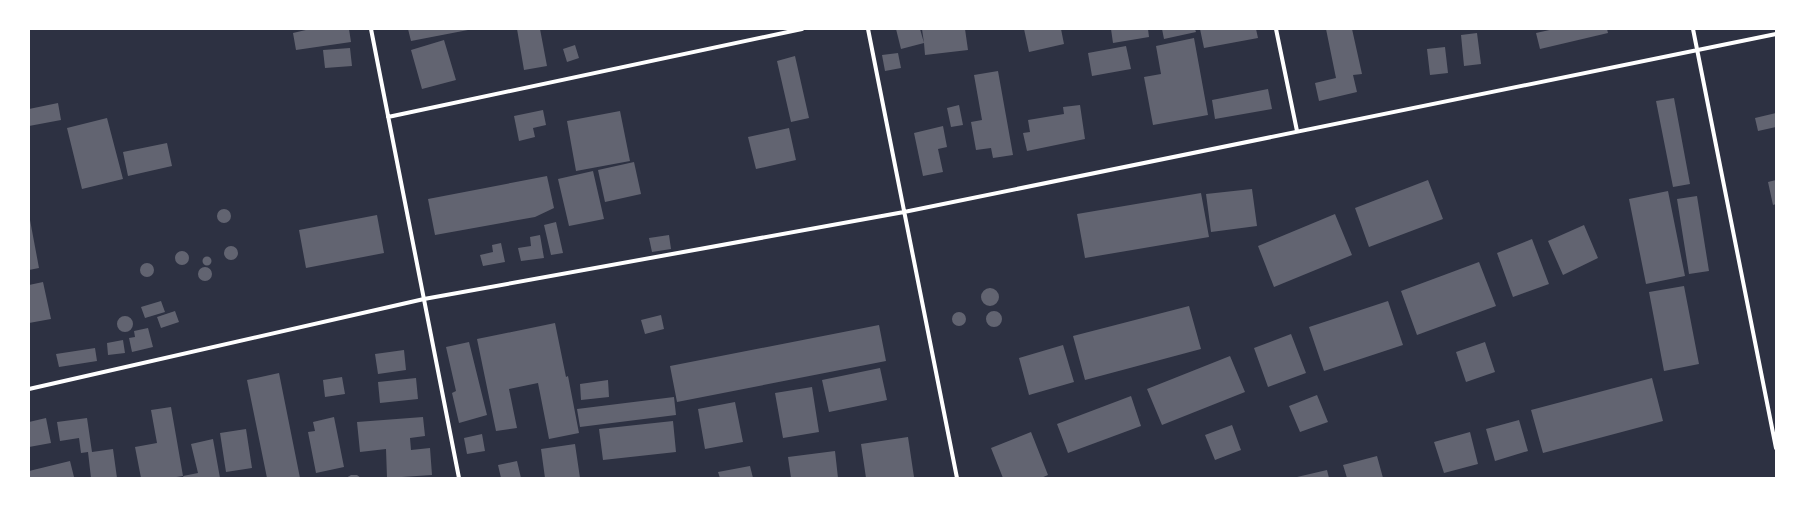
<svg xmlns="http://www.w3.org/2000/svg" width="1805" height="507" font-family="Literata,serif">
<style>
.building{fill:#626471}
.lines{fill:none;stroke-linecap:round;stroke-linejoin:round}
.minor{stroke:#fff;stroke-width:4}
</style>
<rect width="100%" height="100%" fill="#2d3142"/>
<path class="building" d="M310,29H349L351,42L296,50L293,33Z
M408,29H468V30L411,41Z
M517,29H540L547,66L524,70Z
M896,29H920L924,43L922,29H965L968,50L925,55L924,43L901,49Z
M1024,29H1061L1064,44L1029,52Z
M1111,29H1148L1149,37L1113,43Z
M1162,29H1195L1196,32L1164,39Z
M1200,29H1256L1258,38L1204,48Z
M1326,29H1352L1362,74L1353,75L1357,92L1319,101L1315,83L1336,78Z
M1554,29H1607L1608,33L1540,49L1536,33Z
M1477,33L1481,64L1464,66L1461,35Z
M1194,38L1208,115L1153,125L1144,77L1161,74L1156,46Z
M444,40L456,80L422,89L411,50Z
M575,45L579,58L567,62L563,49Z
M1126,46L1131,69L1092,76L1088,53Z
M1445,47L1448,73L1430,75L1427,49Z
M350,48L352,66L325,68L323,50Z
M898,53L901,68L885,71L882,55Z
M795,56L809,118L791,122L777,61Z
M998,71L1013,155L993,158L991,148L976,150L971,122L982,120L974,75Z
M1268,89L1272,109L1215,119L1212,100Z
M1674,98L1690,184L1673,187L1656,101Z
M58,103L61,120L29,126V109Z
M959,105L963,125L951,127L947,108Z
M1080,105L1085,139L1027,151L1023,133L1030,132L1028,120L1064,114L1063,107Z
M543,110L546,125L533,128L535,137L519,141L514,116Z
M620,111L630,161L576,171L567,121Z
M1776,113V127L1758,131L1755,118Z
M107,118L123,179L82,189L67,128Z
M943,126L947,147L938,149L943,172L923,176L914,133Z
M789,128L796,160L756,169L748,137Z
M167,143L172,166L128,176L123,152Z
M634,162L641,194L605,202L598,170Z
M593,171L604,219L569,226L558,179Z
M547,176L554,208L535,217L435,235L428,199Z
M1428,180L1443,219L1369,247L1355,208Z
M1776,180V204L1773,205L1768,182Z
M1252,189L1257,226L1211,232L1206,194Z
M1668,191L1685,276L1646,284L1629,199Z
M1201,193L1209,237L1085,258L1077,214Z
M1697,196L1709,271L1689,274L1677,199Z
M217 216a7 7 0 1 1 14 0a7 7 0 1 1-14 0Z
M1335,214L1352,255L1274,287L1258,246Z
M377,215L384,253L306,268L299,230Z
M30,220L39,268L29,270V221Z
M556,222L563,253L551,255L544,225Z
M1584,225L1598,258L1563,275L1548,241Z
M540,235L544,258L521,261L518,248L531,246L530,237Z
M669,235L671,249L652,252L649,238Z
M1532,239L1549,284L1513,297L1497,253Z
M501,243L505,262L483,266L480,255L493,252L492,245Z
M224 253a7 7 0 1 1 14 0a7 7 0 1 1-14 0Z
M175 258a7 7 0 1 1 14 0a7 7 0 1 1-14 0Z
M202.5 261a4.5 4.5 0 1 1 9 0a4.5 4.5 0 1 1-9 0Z
M1479,262L1496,306L1417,335L1401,291Z
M140 270a7 7 0 1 1 14 0a7 7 0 1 1-14 0Z
M198 274a7 7 0 1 1 14 0a7 7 0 1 1-14 0Z
M43,282L51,319L29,323V285Z
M1684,286L1699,364L1664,371L1649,292Z
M981 297a9 9 0 1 1 18 0a9 9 0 1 1-18 0Z
M161,301L165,312L145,318L141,307Z
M1388,301L1403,345L1324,371L1309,327Z
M1189,306L1201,349L1085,380L1073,336Z
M986 319a8 8 0 1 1 16 0a8 8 0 1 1-16 0Z
M175,311L179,322L161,328L157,317Z
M952 319a7 7 0 1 1 14 0a7 7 0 1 1-14 0Z
M661,315L664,329L645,334L641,320Z
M117 324a8 8 0 1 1 16 0a8 8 0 1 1-16 0Z
M555,323L566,377L568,376L579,433L549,439L538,383L509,389L517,428L496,431L477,339Z
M879,325L886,361L677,402L670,366Z
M148,328L153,347L132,352L129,338L135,337L134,331Z
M1291,334L1306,373L1268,387L1254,348Z
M123,340L125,353L108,355L107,343Z
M469,342L487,415L459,423L452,393L456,391L446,347Z
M1485,342L1495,372L1466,382L1456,352Z
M1063,345L1074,382L1029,395L1019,358Z
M95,348L97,361L59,367L56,354Z
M404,350L406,370L378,374L375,354Z
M1230,356L1245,392L1162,425L1147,389Z
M880,368L887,400L829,412L822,380Z
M279,373L300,478H267L247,380Z
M342,377L345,394L325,397L323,380Z
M416,378L418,399L380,403L378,382Z
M1652,378L1663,421L1543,453L1531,410Z
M608,380L609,397L581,400L580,384Z
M812,387L819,432L783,438L775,393Z
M1317,395L1328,422L1300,432L1289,406Z
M1131,396L1141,426L1068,453L1057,424Z
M674,397L676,415L580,427L577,409Z
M735,402L743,442L705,449L698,409Z
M171,407L183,476L198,473L191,444L213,439L220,478H184L183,476L170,478H141L135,447L157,443L151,410Z
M334,417L344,467L316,473L308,432L315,431L313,422Z
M423,417L425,436L410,438L411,450L430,448L432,475L387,478L386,449L360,452L357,422Z
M46,418L51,443L29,447V422Z
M87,418L92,452L113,449L117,478H91L88,452L81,453L79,438L60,441L57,422Z
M1519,420L1528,451L1495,461L1486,429Z
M673,421L676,452L603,460L599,429Z
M1232,425L1241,450L1215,460L1205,435Z
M246,429L252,468L226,472L220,433Z
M1031,432L1048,475L1041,478H1003L991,448Z
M1470,432L1478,464L1444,473L1434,442Z
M482,434L485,451L467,454L464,438Z
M908,437L914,477L866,478L861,444Z
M575,444L580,478H545L541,449Z
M835,451L838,478H791L788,457Z
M1377,456L1383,478H1347L1343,465Z
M70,461L74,477L29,478V471Z
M517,461L521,478H501L498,465Z
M750,466L753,478H720L718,472Z
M1327,470L1329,478H1297V477Z
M351,475H357L361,478H346Z"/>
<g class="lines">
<path class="minor" d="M371,29L459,478
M868,29L957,478
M1276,29L1297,131
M1693,29L1776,448
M388,117L802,29
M29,389L424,299L904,212L1776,34"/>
</g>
<rect width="1805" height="507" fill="none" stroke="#ffffff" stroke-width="60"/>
</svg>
